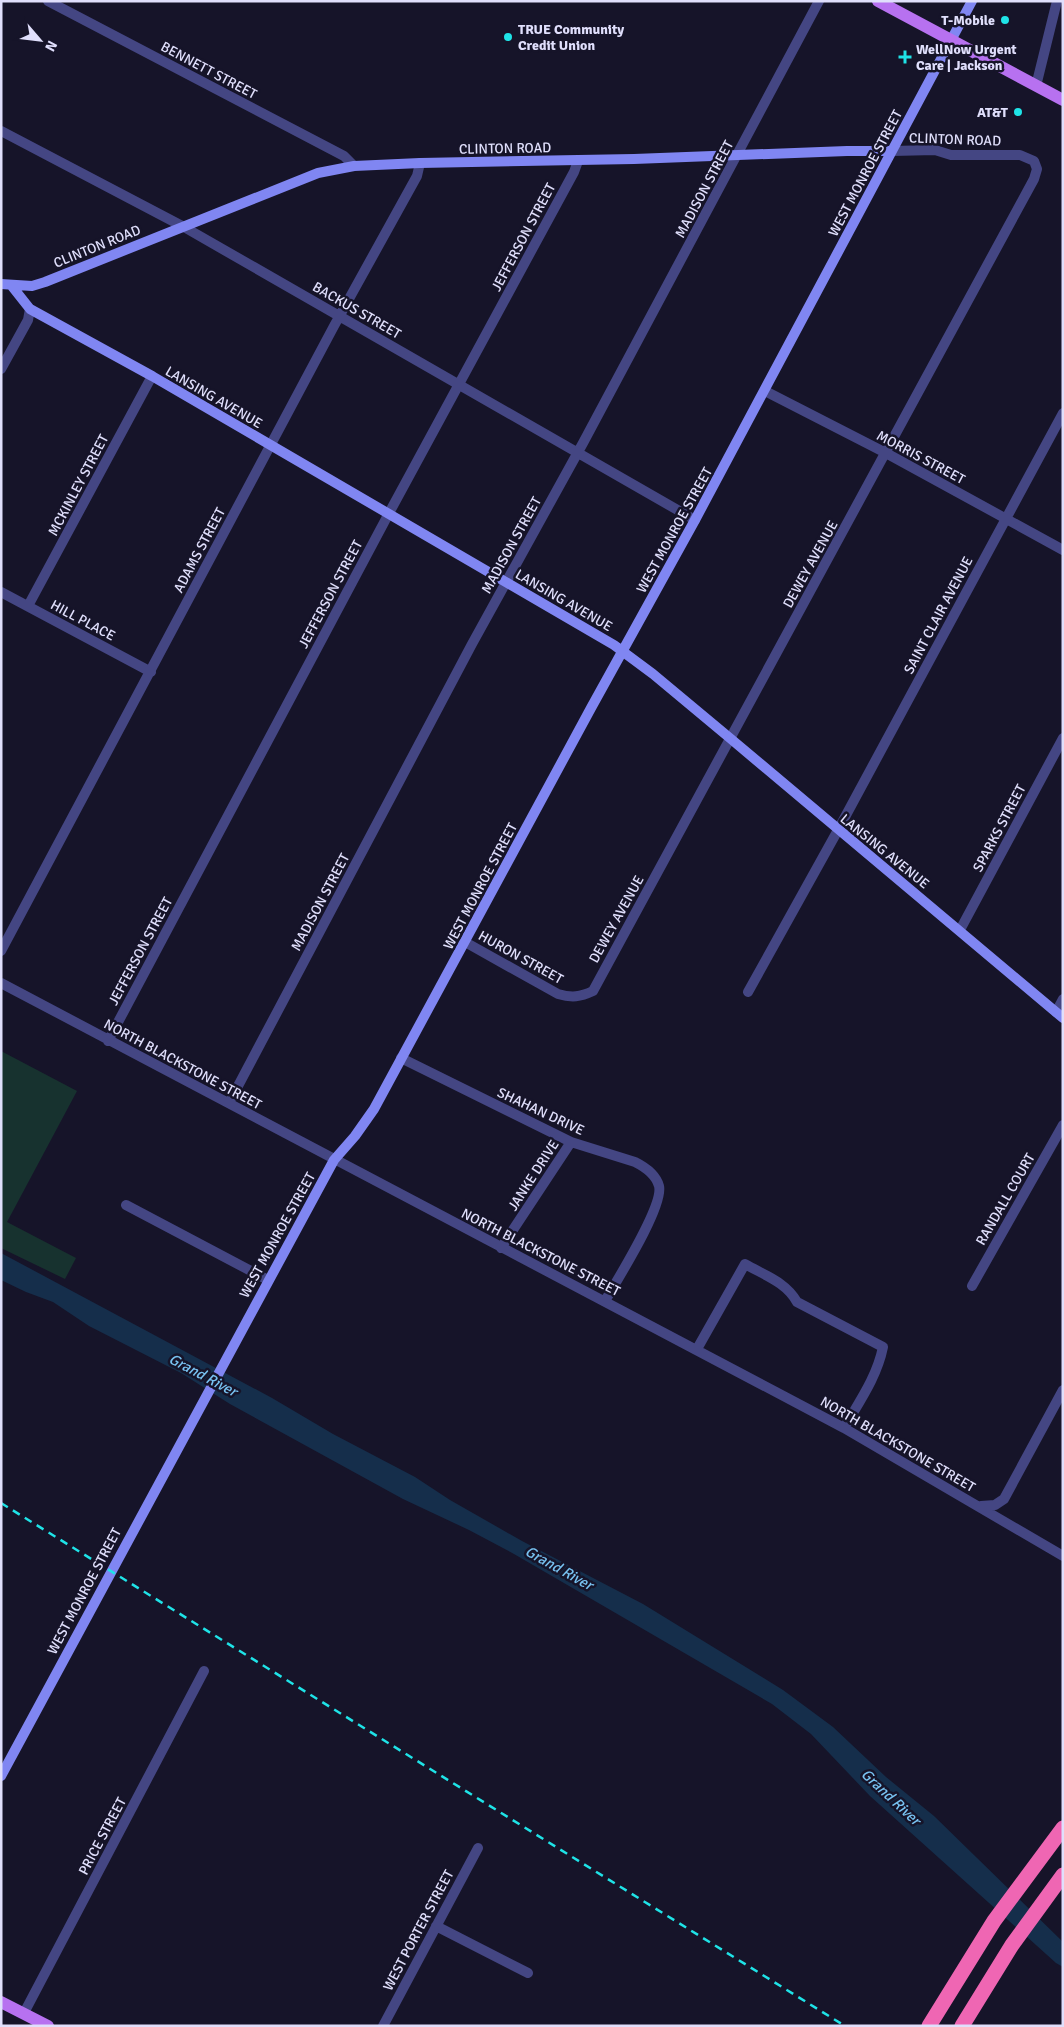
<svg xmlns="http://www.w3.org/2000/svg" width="1064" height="2027" font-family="Signika,sans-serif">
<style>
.green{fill:#17322f}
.water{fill:#152e4b}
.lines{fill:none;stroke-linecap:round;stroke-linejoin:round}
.street{stroke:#444683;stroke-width:10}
.secondary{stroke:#8086f2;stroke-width:10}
.primary{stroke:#b771f0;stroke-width:12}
.highway{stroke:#ef66b3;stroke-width:15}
.rail{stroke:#1fe3e7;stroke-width:2.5;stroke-dasharray:8 6;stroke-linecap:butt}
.poi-dot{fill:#1fe3e7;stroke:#161429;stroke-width:2}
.labels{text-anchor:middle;stroke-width:5;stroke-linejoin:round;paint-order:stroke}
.poi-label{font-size:14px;font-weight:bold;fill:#e0dffc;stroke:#161429;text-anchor:end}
.street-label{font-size:14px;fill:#e0dffc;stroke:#161429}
.water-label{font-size:15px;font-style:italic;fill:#78c2f1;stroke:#161429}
</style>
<rect width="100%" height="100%" fill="#161429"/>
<path class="green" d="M1,1051L77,1091L7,1222L76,1258L65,1279L1,1248Z"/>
<path class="water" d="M1,1253L272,1398L333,1434L415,1477L450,1500L522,1541L643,1604L783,1690L833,1727L886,1777L934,1816L1063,1942V1967L1056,1963L870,1796L811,1734L772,1704L514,1554L469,1530L403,1499L230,1404L181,1373L89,1326L53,1302L26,1292L1,1280Z"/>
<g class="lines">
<path class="street" d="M48,1L344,156L354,166
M1036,86L1057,1
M1,131L184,227L695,520
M1,369L28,320L30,309
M765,391L886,453L1063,550
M1,592L151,672
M28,606L152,376
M960,930L1063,738
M465,942L558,994C572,998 580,997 593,991L1034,179L1037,169L1034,161L1020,155H951L935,150L892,151
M1,951L334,326L417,176L420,163
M1,983L844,1428L1063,1556
M748,992L838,830L1063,413
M1056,1012L1063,999
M108,1041L388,515L574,172L578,161
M401,1058L571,1142L635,1162C645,1167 656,1175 659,1186C664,1206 617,1280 605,1301
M229,1103L472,644L583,443L819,1
M126,1205L268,1280
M501,1248L571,1142
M972,1286L1063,1125
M697,1349L745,1264C764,1275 786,1282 797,1302L883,1347C877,1377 859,1402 844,1428
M981,1506L995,1505L1004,1499L1063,1390
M436,1926L528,1973
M24,2013L204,1671
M383,2026L478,1848"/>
<path class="secondary" d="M1,284L32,286L45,282L318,173L354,166L420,163L634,159L847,151H892
M11,285L30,309L152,376L614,645L653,674L731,739L1063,1018
M1,1776L334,1160L355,1136L374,1109L591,708L695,520L972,1"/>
<path class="primary" d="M878,1L1063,100
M1,2002L48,2026"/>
<path class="highway" d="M929,2026L994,1921L1063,1828
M962,2026L1012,1945L1063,1875"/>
<path class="rail" d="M1,1503L845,2026"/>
</g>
<g class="poi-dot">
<circle cx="1005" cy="20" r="5"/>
<circle cx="508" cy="37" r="5"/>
<path d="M902.5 49.5h5v5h5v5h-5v5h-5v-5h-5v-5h5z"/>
<circle cx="1018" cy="112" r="5"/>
</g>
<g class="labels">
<g class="poi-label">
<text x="995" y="25">T-Mobile</text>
<text x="518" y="34" text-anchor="start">TRUE Community<tspan x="518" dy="16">Credit Union</tspan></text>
<text x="916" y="54" text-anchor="start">WellNow Urgent<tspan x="916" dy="16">Care | Jackson</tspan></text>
<text x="1008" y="117">AT&amp;T</text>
</g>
<g class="street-label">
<text transform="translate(209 70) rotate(28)" y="5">BENNETT STREET</text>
<text transform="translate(955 139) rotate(2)" y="5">CLINTON ROAD</text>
<text transform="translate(505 148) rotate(-1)" y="5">CLINTON ROAD</text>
<text transform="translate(865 173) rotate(-62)" y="5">WEST MONROE STREET</text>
<text transform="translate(704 189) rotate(-62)" y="5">MADISON STREET</text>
<text transform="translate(523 237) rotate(-62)" y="5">JEFFERSON STREET</text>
<text transform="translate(97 246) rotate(-22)" y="5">CLINTON ROAD</text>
<text transform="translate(357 310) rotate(30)" y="5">BACKUS STREET</text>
<text transform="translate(214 397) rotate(30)" y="5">LANSING AVENUE</text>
<text transform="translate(921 457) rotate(28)" y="5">MORRIS STREET</text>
<text transform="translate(78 485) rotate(-62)" y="5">MCKINLEY STREET</text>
<text transform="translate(674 530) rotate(-61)" y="5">WEST MONROE STREET</text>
<text transform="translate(511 545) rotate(-61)" y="5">MADISON STREET</text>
<text transform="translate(199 550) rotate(-62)" y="5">ADAMS STREET</text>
<text transform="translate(810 564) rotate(-61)" y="5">DEWEY AVENUE</text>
<text transform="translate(330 594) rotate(-62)" y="5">JEFFERSON STREET</text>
<text transform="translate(564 600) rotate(30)" y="5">LANSING AVENUE</text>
<text transform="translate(938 615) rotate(-62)" y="5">SAINT CLAIR AVENUE</text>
<text transform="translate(83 620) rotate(28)" y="5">HILL PLACE</text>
<text transform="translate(999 828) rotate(-62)" y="5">SPARKS STREET</text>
<text transform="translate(885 851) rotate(39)" y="5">LANSING AVENUE</text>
<text transform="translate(480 886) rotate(-62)" y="5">WEST MONROE STREET</text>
<text transform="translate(320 902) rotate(-62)" y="5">MADISON STREET</text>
<text transform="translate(616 919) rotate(-61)" y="5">DEWEY AVENUE</text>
<text transform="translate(140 951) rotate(-62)" y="5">JEFFERSON STREET</text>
<text transform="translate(521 957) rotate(29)" y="5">HURON STREET</text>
<text transform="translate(183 1064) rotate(28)" y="5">NORTH BLACKSTONE STREET</text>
<text transform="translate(541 1111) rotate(25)" y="5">SHAHAN DRIVE</text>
<text transform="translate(533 1175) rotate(-57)" y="5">JANKE DRIVE</text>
<text transform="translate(1005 1199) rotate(-60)" y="5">RANDALL COURT</text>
<text transform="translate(277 1235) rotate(-61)" y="5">WEST MONROE STREET</text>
<text transform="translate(541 1252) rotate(27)" y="5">NORTH BLACKSTONE STREET</text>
<text transform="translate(898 1444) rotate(30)" y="5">NORTH BLACKSTONE STREET</text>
<text transform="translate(84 1591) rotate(-62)" y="5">WEST MONROE STREET</text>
<text transform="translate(102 1836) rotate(-62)" y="5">PRICE STREET</text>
<text transform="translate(418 1930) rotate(-62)" y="5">WEST PORTER STREET</text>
</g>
<g class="water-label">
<text transform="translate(203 1375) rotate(28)" y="5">Grand River</text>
<text transform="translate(559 1568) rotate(29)" y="5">Grand River</text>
<text transform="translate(891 1797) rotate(43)" y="5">Grand River</text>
</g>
</g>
<rect width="1064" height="2027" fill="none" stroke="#e0dffc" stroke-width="5"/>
<g transform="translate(40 40) rotate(118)" stroke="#161429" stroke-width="4" paint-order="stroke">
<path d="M0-4L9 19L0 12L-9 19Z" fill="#e0dffc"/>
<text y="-8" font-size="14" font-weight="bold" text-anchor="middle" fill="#e0dffc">N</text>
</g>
</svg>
